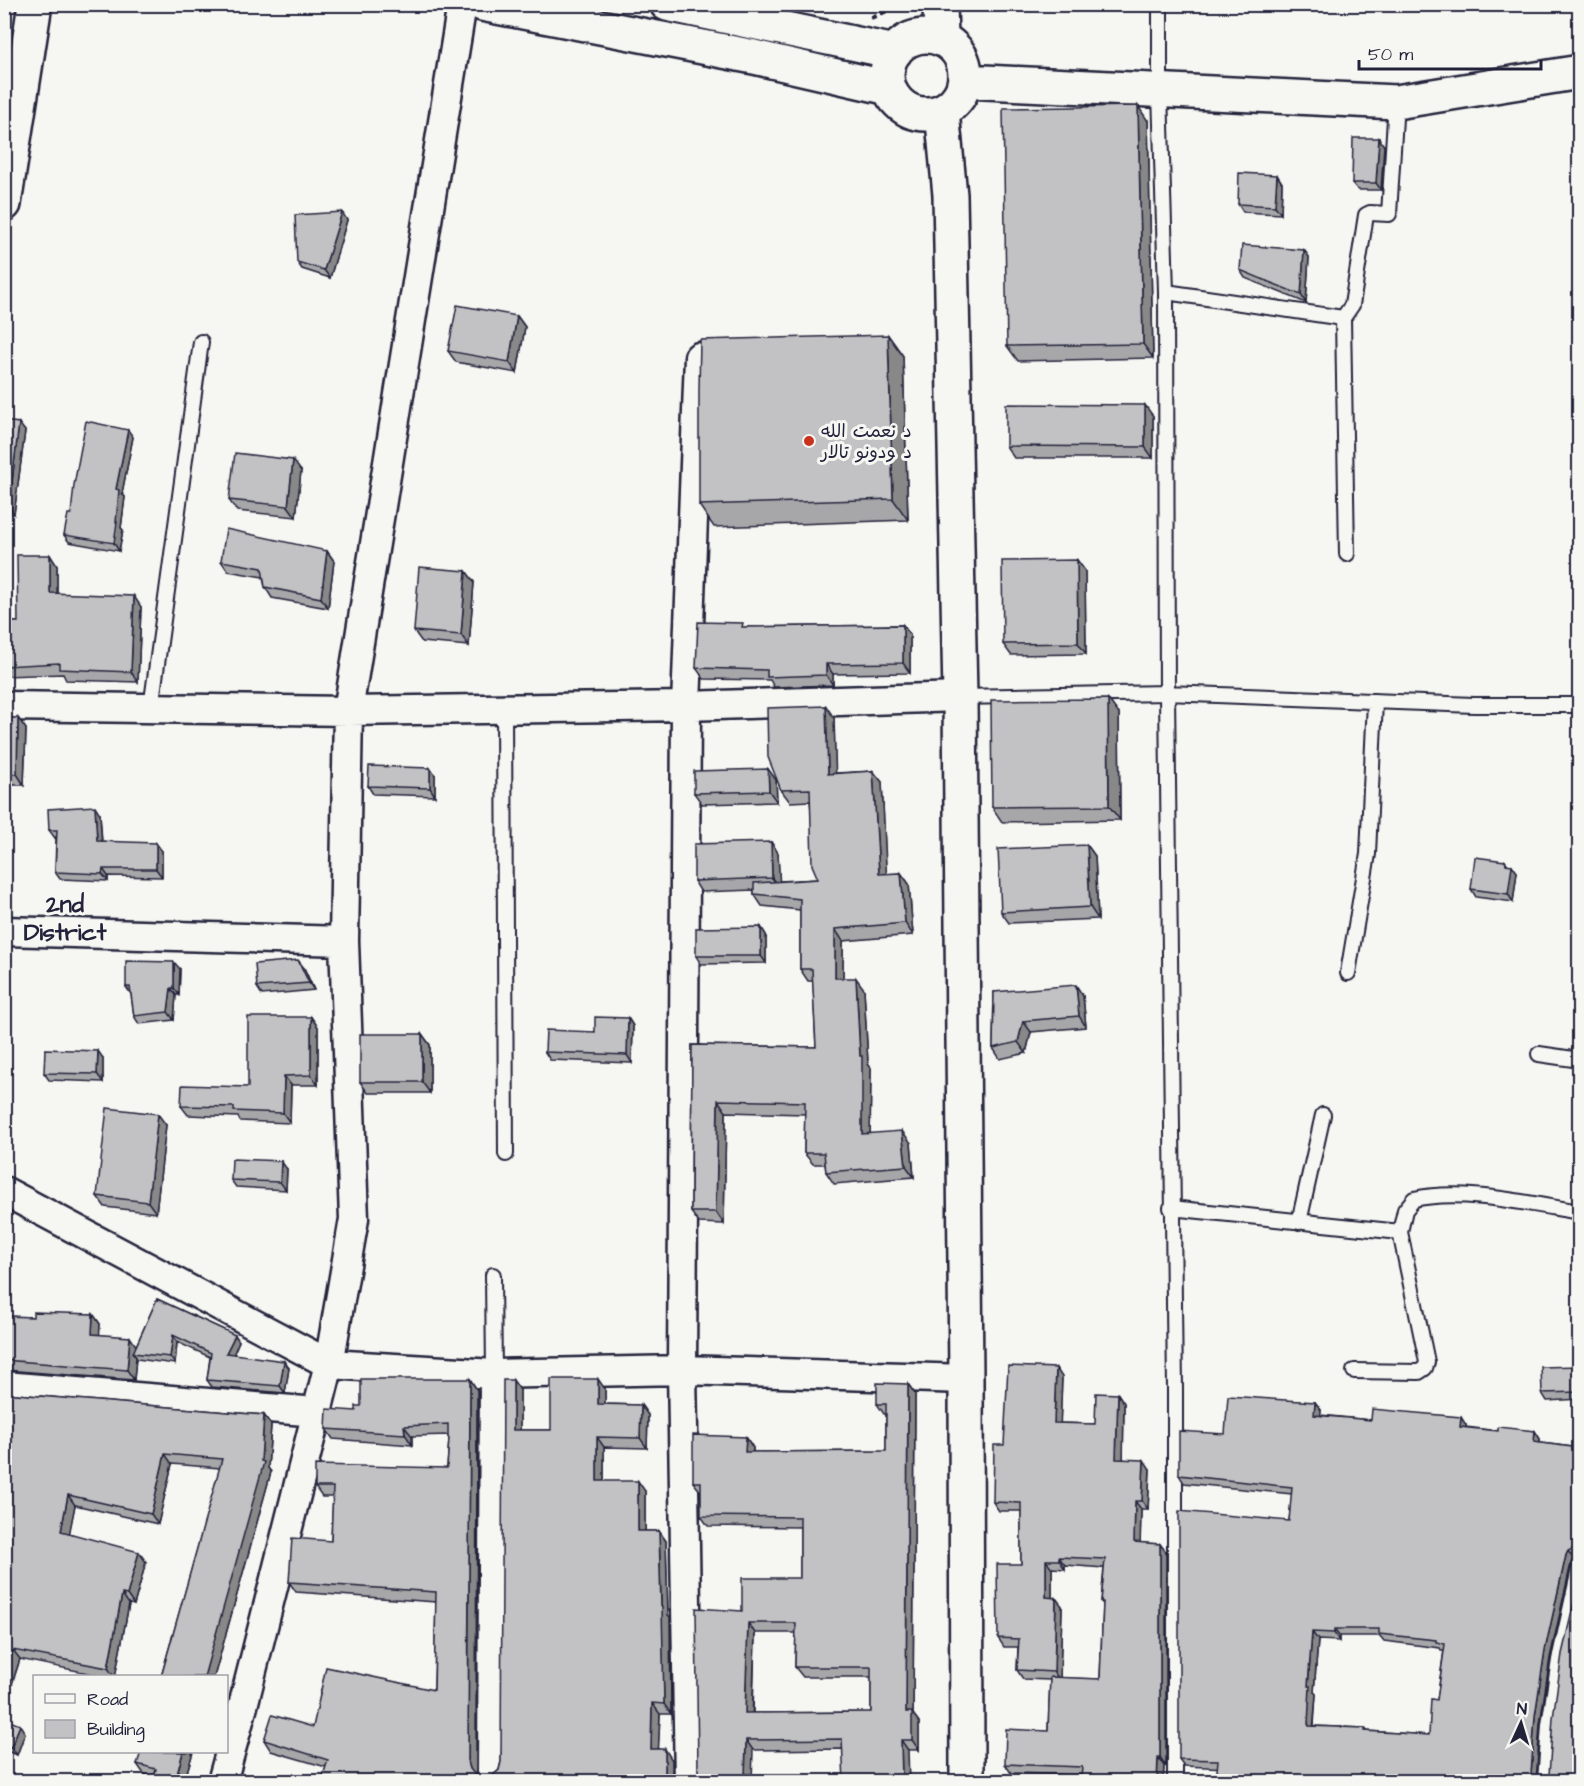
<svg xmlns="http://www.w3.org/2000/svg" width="1584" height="1786" font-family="'Architects Daughter','Playpen Sans Arabic',sans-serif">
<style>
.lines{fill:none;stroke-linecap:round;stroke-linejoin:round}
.lane-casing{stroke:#22223b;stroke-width:18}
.street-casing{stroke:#22223b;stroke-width:33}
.secondary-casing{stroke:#22223b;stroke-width:38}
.path{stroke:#22223b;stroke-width:4;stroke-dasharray:6 4.5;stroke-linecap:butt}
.lane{stroke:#f6f6f2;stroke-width:14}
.street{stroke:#f6f6f2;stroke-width:28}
.secondary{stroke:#f6f6f2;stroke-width:33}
.wall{fill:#a7a7a9;stroke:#22223b;stroke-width:1.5;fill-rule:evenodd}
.shaded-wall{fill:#888889;stroke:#22223b;stroke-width:1.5}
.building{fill:#c2c2c4;stroke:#22223b;stroke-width:1.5;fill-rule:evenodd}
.poi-dot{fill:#c8321e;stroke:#f6f6f2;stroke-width:2}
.labels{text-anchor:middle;stroke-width:6;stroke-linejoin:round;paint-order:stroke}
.poi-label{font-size:18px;fill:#22223b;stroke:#f6f6f2;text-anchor:start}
.district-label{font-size:24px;font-weight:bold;fill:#22223b;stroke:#f6f6f2}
</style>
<rect width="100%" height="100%" fill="#f6f6f2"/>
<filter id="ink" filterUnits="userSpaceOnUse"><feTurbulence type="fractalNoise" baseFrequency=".0167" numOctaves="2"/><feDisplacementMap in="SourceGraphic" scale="12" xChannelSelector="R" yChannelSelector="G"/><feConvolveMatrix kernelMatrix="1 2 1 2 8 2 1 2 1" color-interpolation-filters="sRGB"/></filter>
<g filter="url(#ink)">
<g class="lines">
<defs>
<path id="lane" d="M1160,4V91L1166,292L1167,693L1175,1390V1782
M1166,292L1343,318
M1347,554L1343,318L1352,305L1366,215L1370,213L1389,214L1396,102
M960,697L1167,693L1474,705H1580
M151,708L201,342
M504,708L506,1154
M1348,973L1368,854L1375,701
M1539,1054L1580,1060
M1171,1208L1400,1232
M1299,1222L1323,1115
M493,1275L494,1374
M1354,1371L1419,1372L1425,1368L1427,1362L1400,1232L1405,1210L1414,1199C1463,1188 1530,1204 1580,1212
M1545,1782L1549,1725L1559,1660L1580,1565"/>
<path id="street" d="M4,706L348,711L686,706L960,697
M4,931L344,941
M4,1191L329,1364L494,1374L682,1370L966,1379
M4,1386L317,1412
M492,1772L494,1374
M222,1782L243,1706L329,1364L354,1219L344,941L348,711L462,4
M689,1782L682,1370L686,706L699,357"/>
<path id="secondary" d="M482,4L754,57L889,88
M667,4L895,52
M940,4L941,39
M887 75a39 39 0 1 1 78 0a39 39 0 1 1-78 0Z
M965,81L1396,102L1580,72
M942,111L950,195L960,697L966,1379L967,1782
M4,204L35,4"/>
</defs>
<use href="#lane" class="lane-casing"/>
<use href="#street" class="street-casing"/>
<use href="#secondary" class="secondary-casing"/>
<path class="path" d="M871,18L894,8L895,4"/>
<use href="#lane" class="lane"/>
<use href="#street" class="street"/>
<use href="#secondary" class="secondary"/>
</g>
<path class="wall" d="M1148,121L1153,358L1018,361L1007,346Z
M1384,146L1381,190H1358L1352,183Z
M1277,175L1282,183L1281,214L1243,212L1238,204Z
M347,220L330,278L302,269L297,262Z
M1304,250L1309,257L1306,303L1245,278L1240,270Z
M517,316L525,327L517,373L456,362L448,351Z
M888,335L903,356L908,520L714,527L699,505Z
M1153,416V458H1014L1006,446Z
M4,421L25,431L14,514L4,513Z
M133,437L122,493L125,497L121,528L123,530L119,551L69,542L64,535L71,514Z
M301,471L296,517L237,511L229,500Z
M327,551L334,561L328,608L272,598L265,587L263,577L228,571L221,561Z
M50,555L57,566V593L141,607L138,682L66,680L63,674L4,676V622H18Z
M1077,560L1085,571L1086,654L1011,655L1003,644Z
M466,571L474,582L469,646L422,642L414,631Z
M903,625L910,635V673L833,674V685L774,687L770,680L704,679L696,668L745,627Z
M1119,714L1120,820L1002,822L992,807Z
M4,718H18L26,729L24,785H4Z
M834,718L835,773L873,771L882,782L886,874L901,873L909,884L913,935L843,941V978L864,989L868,1064L871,1068L870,1134L911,1143L914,1177L834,1184L826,1172L825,1164H813L804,1153L805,1114L726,1112L724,1224L699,1223L691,1212L692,1045L816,1047L813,981H808L800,969V910L762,906L754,894V890L701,892L694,881L771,842L778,853L779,881L818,879L810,801L790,802L781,790Z
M768,769L776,780L777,802L702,804L694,793Z
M435,775V796L373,794L368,786Z
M100,814L102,841L162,851V877L108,876V881L60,879L55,872L56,837L55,838L49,830Z
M1087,845L1095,856L1098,919L1009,923L1001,912Z
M1505,861L1507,864L1517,872L1513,902L1476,897L1471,889Z
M761,927L766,935V963L701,964L696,956Z
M304,968L314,990L262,995L257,987Z
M180,969L179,995H176L174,1020L139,1024L134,1016L131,994L126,987Z
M994,992L1083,996L1086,1027L1031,1032L1026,1053L1000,1059L993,1048Z
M311,1017L318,1027V1085H291L290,1123L240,1121L238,1117L188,1115L181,1106L248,1087Z
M628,1018L633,1026L632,1063L550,1060L545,1052Z
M422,1034L430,1045V1093H368L360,1082Z
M103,1058V1082L49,1080L44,1073Z
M166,1125L156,1213L105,1207L97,1196Z
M287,1169L286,1190L236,1187L231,1180Z
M157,1299L235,1335L239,1341L233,1354L289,1368L285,1393L212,1387L207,1380L210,1357L177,1342L175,1364L137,1359L136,1357L134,1380L5,1370L4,1316L33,1317L93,1314L100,1324L99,1335L136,1346Z
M1580,1366V1399L1547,1401L1542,1393Z
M1062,1377L1060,1423L1095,1424L1118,1394L1124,1403L1123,1459L1150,1469L1148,1509H1141L1140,1543L1160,1544L1166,1552V1766H1164L1163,1782H1084L1081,1778V1775L1011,1773L1005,1764L1048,1731L1050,1680L1023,1679L1017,1670L1018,1647H1004L998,1638L1021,1564V1511H999L993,1502L1004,1445ZM1065,1565L1104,1568L1101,1602L1103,1604L1100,1679L1060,1678L1062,1606L1052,1598V1568L1065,1569Z
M470,1379L477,1390L476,1772V1776L485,1778L492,1776L499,1770L501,1762L520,1390V1430H551L605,1389V1404L641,1405L648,1415L647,1448L604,1447V1481L645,1491V1531H659L666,1541L668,1615L670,1617L671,1714H660L658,1749L672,1760V1782H321L326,1767L271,1751L264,1740L313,1727L434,1690L436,1602L296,1592L289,1582L331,1541L333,1497H322L315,1487L447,1468L449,1439L448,1437V1435L412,1436V1445L333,1439L326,1429L356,1411L361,1406Z
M908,1384L915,1394L913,1714L919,1722V1750L843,1749L753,1750L696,1780L742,1611L800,1578V1527L708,1526L701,1516V1492L693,1482L746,1437L753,1448V1452L886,1451V1414H884L877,1404ZM755,1633H796L795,1667L803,1677H871V1712L753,1713Z
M4,1393L264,1415L271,1425L268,1468L271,1472L214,1677H161L220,1468L172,1464L158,1524L75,1505L69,1533L146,1562L134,1605L129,1604L115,1677H107L20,1659L11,1687L4,1685Z
M1315,1402L1321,1410L1320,1415L1371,1420L1466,1425V1427L1498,1431H1535L1540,1439V1443L1580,1448V1557L1578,1556L1574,1559L1571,1563L1550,1658L1540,1724L1536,1782L1184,1766L1179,1759L1289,1521L1292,1494L1184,1483L1179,1475L1225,1434ZM1339,1636H1380L1384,1641L1440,1648L1441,1650H1444L1437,1700L1429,1735L1367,1731L1365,1728L1314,1726L1316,1694L1314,1692L1318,1640L1339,1641Z
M4,1719L25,1733L17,1755L4,1750Z
M193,1752L184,1782H153L154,1777L144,1774L137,1764Z"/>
<path class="shaded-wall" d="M1138,106L1148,121L1153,358L1143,344Z
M1379,138L1384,146L1381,190L1376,183Z
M1277,175L1282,183L1281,214L1275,206Z
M342,212L347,220L330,278L324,270Z
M1304,250L1309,257L1306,303L1301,295Z
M517,316L525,327L517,373L509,362Z
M888,335L903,356L908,520L893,499Z
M1145,405L1153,416V458L1145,447Z
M19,423L25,431L14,514L9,506Z
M128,430L133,437L122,493L125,497L121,528L123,530L119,551L114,543L116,522V489Z
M293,460L301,471L296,517L288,506Z
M327,551L334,561L328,608L321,598Z
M50,555L57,566V603L50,593Z
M1077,560L1085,571L1086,654L1078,643Z
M466,571L474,582L469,646L461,635Z
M134,596L141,607L138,682L131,672Z
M903,625L910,635V673L903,663Z
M826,664L833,674V685L826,675Z
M1108,699L1119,714L1120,820L1109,806Z
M826,706L834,718L836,786L828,774Z
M18,718L26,729L24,785L17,774Z
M430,768L435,775V796L430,788Z
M768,769L776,780L777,802L769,791Z
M873,771L882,782L887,886L879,874Z
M95,806L100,814L102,849L97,841Z
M771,842L778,853L780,889L772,878Z
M156,843L162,851V877L156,869Z
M1087,845L1095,856L1098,919L1090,907Z
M1505,861L1511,868L1512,865L1517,872L1513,902L1508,894Z
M103,869L108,876V881L102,874Z
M901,873L909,884L913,935L905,923Z
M761,927L766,935V963L761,956Z
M835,929L843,941V990L835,978Z
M298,960L304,968L314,990L309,983Z
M174,962L180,969L179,995L174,988Z
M856,978L864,989L868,1064L871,1068L870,1146L862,1134L860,1056Z
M1076,985L1083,996L1086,1027L1079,1016Z
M171,988L176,995L174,1020L168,1012Z
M311,1017L318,1027V1085L311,1075Z
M628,1018L633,1026L632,1063L627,1055Z
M1023,1021L1031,1032L1026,1053L1018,1042Z
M422,1034L430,1045V1093L422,1082Z
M98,1051L103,1058V1082L97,1074Z
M284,1076L291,1085L290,1123L283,1113Z
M718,1100L726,1112L724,1224L716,1212Z
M158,1114L166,1125L156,1213L148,1202Z
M902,1131L911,1143L914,1177L906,1166Z
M281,1161L287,1169L286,1190L280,1182Z
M93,1314L100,1324L99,1344L92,1334Z
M173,1335L177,1342L175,1364L170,1357Z
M235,1335L239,1341L231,1360L226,1353Z
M130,1337L137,1347L133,1353L136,1357L134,1380L127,1370Z
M284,1361L289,1368L285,1393L280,1386Z
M1056,1368L1062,1377L1060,1432L1054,1423Z
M470,1379L477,1390L476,1772L477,1780L470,1769L468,1762Z
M598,1379L605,1389V1414L598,1404Z
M513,1380L520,1390V1440L513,1430Z
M908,1384L915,1394L913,1714L919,1722V1750L912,1740L906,1712Z
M1118,1394L1124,1403L1123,1468L1116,1459Z
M1315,1402L1321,1410L1320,1423L1314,1415Z
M641,1405L648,1415L647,1448L640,1438Z
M264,1415L271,1425L268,1468L271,1472L214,1677H204L261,1461Z
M1461,1417L1466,1425V1434L1460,1427Z
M404,1426L412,1436V1445L405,1434Z
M1535,1431L1540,1439L1539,1450L1534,1442Z
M597,1437L604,1447V1491L597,1481Z
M746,1437L753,1448L752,1462L745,1452Z
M165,1454L172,1464L158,1524L151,1514Z
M1144,1460L1150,1469L1148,1509L1142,1501Z
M638,1481L645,1491V1542L638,1531Z
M68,1495L75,1505L68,1541L61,1531Z
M1135,1501L1141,1509L1140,1551L1134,1542Z
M659,1531L666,1541L668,1615L670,1617L671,1714L664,1704Z
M1160,1544L1166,1552V1766L1160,1757Z
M1568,1551L1574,1559L1571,1563L1550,1658L1540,1724L1536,1782L1532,1779L1531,1774L1535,1716L1545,1650L1566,1555Z
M139,1552L146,1562L134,1605L127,1595Z
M1059,1557L1065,1565V1569L1059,1560Z
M1046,1560L1052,1568V1606L1046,1597Z
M122,1594L129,1604L115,1677H114L108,1668Z
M1056,1598L1062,1606L1060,1681L1054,1672Z
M748,1623L755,1633L752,1724L745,1713Z
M1334,1629L1339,1636V1641L1334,1633Z
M1312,1632L1318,1640L1314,1692L1316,1694L1313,1732L1308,1724V1686Z
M13,1650L20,1659L11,1687L4,1677Z
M652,1703L660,1714L658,1759L651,1749Z
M20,1725L25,1733L17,1755L11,1747Z
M746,1740L753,1750L752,1782L745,1778Z
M901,1740L908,1750L909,1782H902Z
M665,1749L672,1760V1782H669L665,1772Z
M183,1752H193L184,1782H175Z
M1158,1757L1164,1766L1163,1782H1157Z"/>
<path class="building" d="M1138,106L1143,344L1007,346L1003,108Z
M1353,138H1379L1376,183H1352Z
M1239,173L1277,175L1275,206L1238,204Z
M342,212L324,270L297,262L295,215Z
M1242,245L1304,250L1301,295L1240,270Z
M457,305L517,316L509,362L448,351Z
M888,335L893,499L699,505V390L700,340Z
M1006,404L1145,405V447L1006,446Z
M4,421L19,423L9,506H4Z
M86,421L128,430L116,489L119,490L116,522H117L114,543L64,535L68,514H71L74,485Z
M235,453L293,460L288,506L229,500Z
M226,529L327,551L321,598L265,587L262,568L221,561Z
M17,555H50V593L134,596L131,672L59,669V663L4,666V622H18Z
M1077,560L1078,643L1003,644L1002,561Z
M419,567L466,571L461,635L414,631Z
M698,622L743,623L742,627L903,625V663L826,664V675L767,677V670L696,668Z
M1108,699L1109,806L992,807L991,700Z
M826,706L828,774L873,771L879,874L901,873L905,923L835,929V978H856L860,1056H862V1134L902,1131L906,1166L826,1172L824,1153H804L805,1102L718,1100L716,1212H691L692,1045L816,1047L812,969H800V899L754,894V883L818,879L812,865L810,789L781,790L768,757L767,708Z
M4,718H18L17,774H4Z
M369,766L430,768V788L368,786Z
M768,769L769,791L694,793V771Z
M95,806L97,841L156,843V869H103L102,874L55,872L57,830H49L48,809Z
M771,842L772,878L694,881V844Z
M1087,845L1090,907L1001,912L998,849Z
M1475,857L1505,861L1506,864L1512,865L1508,894L1471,889Z
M761,927V956H696V928Z
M298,960L309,983L257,987L255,964Z
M126,961L174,962V988H171L168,1012L134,1016L130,987H126Z
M1076,985L1079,1016L1023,1021L1018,1042L993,1048L994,992Z
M248,1017H311V1075L284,1076L283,1113L234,1111V1107L181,1106L182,1085L248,1087Z
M595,1017L628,1018L627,1055L545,1052L546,1030L595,1032Z
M360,1034H422V1082H360Z
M45,1049L98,1051L97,1074L44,1073Z
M107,1108L158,1114L148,1202L97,1196Z
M232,1159L281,1161L280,1182L231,1180Z
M157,1299L235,1335L226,1353L284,1361L280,1386L207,1380L211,1353L173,1335L170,1357L133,1353Z
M33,1312L93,1314L92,1334L130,1337L127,1370L4,1360V1316L33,1317Z
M1008,1366L1056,1368L1054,1423L1095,1424L1096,1393L1118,1394L1116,1459L1144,1460L1142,1501H1135L1134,1542L1160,1544V1757H1158L1157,1782H1110V1779L1081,1778L1082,1767L1005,1764L1006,1729L1048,1731L1050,1677L1100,1679L1103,1602H1101L1105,1559L1059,1557V1560H1046V1597L1056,1598L1054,1672L1017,1670L1019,1639L998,1638L997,1564H1021V1503L993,1502L994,1445H1004Z
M1580,1366V1392L1542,1393L1541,1367Z
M361,1379H470L468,1762L470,1769L476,1776L485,1778L492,1776L499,1770L501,1762L503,1380H513V1430H551V1379H598V1404L641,1405L640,1438L597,1437V1481H638V1531H659L661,1606L662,1607L664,1704L652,1703L651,1749H665V1772L667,1780L669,1782H321L328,1760L264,1740L272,1715L313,1727L326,1667L434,1690L436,1592L289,1582L292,1538L331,1541L333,1487H315V1465L447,1468L449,1438L448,1437V1424L404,1426L405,1434L326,1429L327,1409L356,1411V1406H361Z
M877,1383L908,1384L906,1712H912V1740H901L902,1782H844L842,1739L746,1740L745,1778L782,1777V1782H694L696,1780L698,1771L696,1608L742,1611V1578H800V1517L701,1516V1482H693V1435L746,1437L745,1452L886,1451V1404H877ZM748,1623H796L795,1667H871V1712L745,1713Z
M4,1393L264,1415L261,1461L264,1462L204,1677H161L222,1459L165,1454L151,1514L68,1495L61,1531L139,1552L127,1595L122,1594L108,1668L13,1650L4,1677Z
M1228,1396L1315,1402L1314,1415L1371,1420L1372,1409L1461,1417L1460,1427L1498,1431V1427L1535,1431L1534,1442L1580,1448V1550L1572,1549L1568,1551L1566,1555L1545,1650L1535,1716L1531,1774L1532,1779L1536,1782H1216L1218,1760L1179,1759V1511L1289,1521L1292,1487L1179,1475V1431L1225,1434ZM1334,1629H1379V1634L1436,1640V1642L1445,1644L1437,1700L1431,1699L1429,1735L1365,1731V1728L1309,1726L1308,1724L1310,1686H1308L1312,1632L1334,1633Z
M1580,1577V1782H1544L1549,1775L1553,1718L1562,1654Z
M4,1719L20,1725L11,1747L4,1745Z
M141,1752H183L175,1782H153L156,1769L137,1764Z
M235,1774L255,1782H233Z"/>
</g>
<circle class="poi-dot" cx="809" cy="441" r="6"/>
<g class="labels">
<g class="poi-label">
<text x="821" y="437">د نعمت الله<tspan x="821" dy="21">د ودونو تالار</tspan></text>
</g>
<g class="district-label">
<text x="65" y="912">2nd<tspan x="65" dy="28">District</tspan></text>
</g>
</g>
<rect width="1584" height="1786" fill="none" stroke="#f6f6f2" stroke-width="24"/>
<rect x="12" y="12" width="1560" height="1762" fill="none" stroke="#22223b" stroke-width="2" filter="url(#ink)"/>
<rect x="33" y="1675" width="195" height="78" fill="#f6f6f2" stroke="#a1a1a9" stroke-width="1.5"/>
<rect x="45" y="1694" width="30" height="9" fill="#f6f6f2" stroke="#a1a1a9" stroke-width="1.5"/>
<text x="87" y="1705" font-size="18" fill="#22223b">Road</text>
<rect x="45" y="1720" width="30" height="18" fill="#c2c2c4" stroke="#a1a1a9" stroke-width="1.5"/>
<text x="87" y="1735" font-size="18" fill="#22223b">Building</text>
<g transform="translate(1521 1723) rotate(4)" stroke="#f6f6f2" stroke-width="4.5" paint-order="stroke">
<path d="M0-4.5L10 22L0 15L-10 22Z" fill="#22223b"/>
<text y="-9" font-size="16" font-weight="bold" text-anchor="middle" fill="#22223b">N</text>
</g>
<path d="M1359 60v9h182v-9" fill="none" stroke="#22223b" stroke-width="3"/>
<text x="1368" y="60" font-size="18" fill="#22223b" stroke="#f6f6f2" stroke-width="4.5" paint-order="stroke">50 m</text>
</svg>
